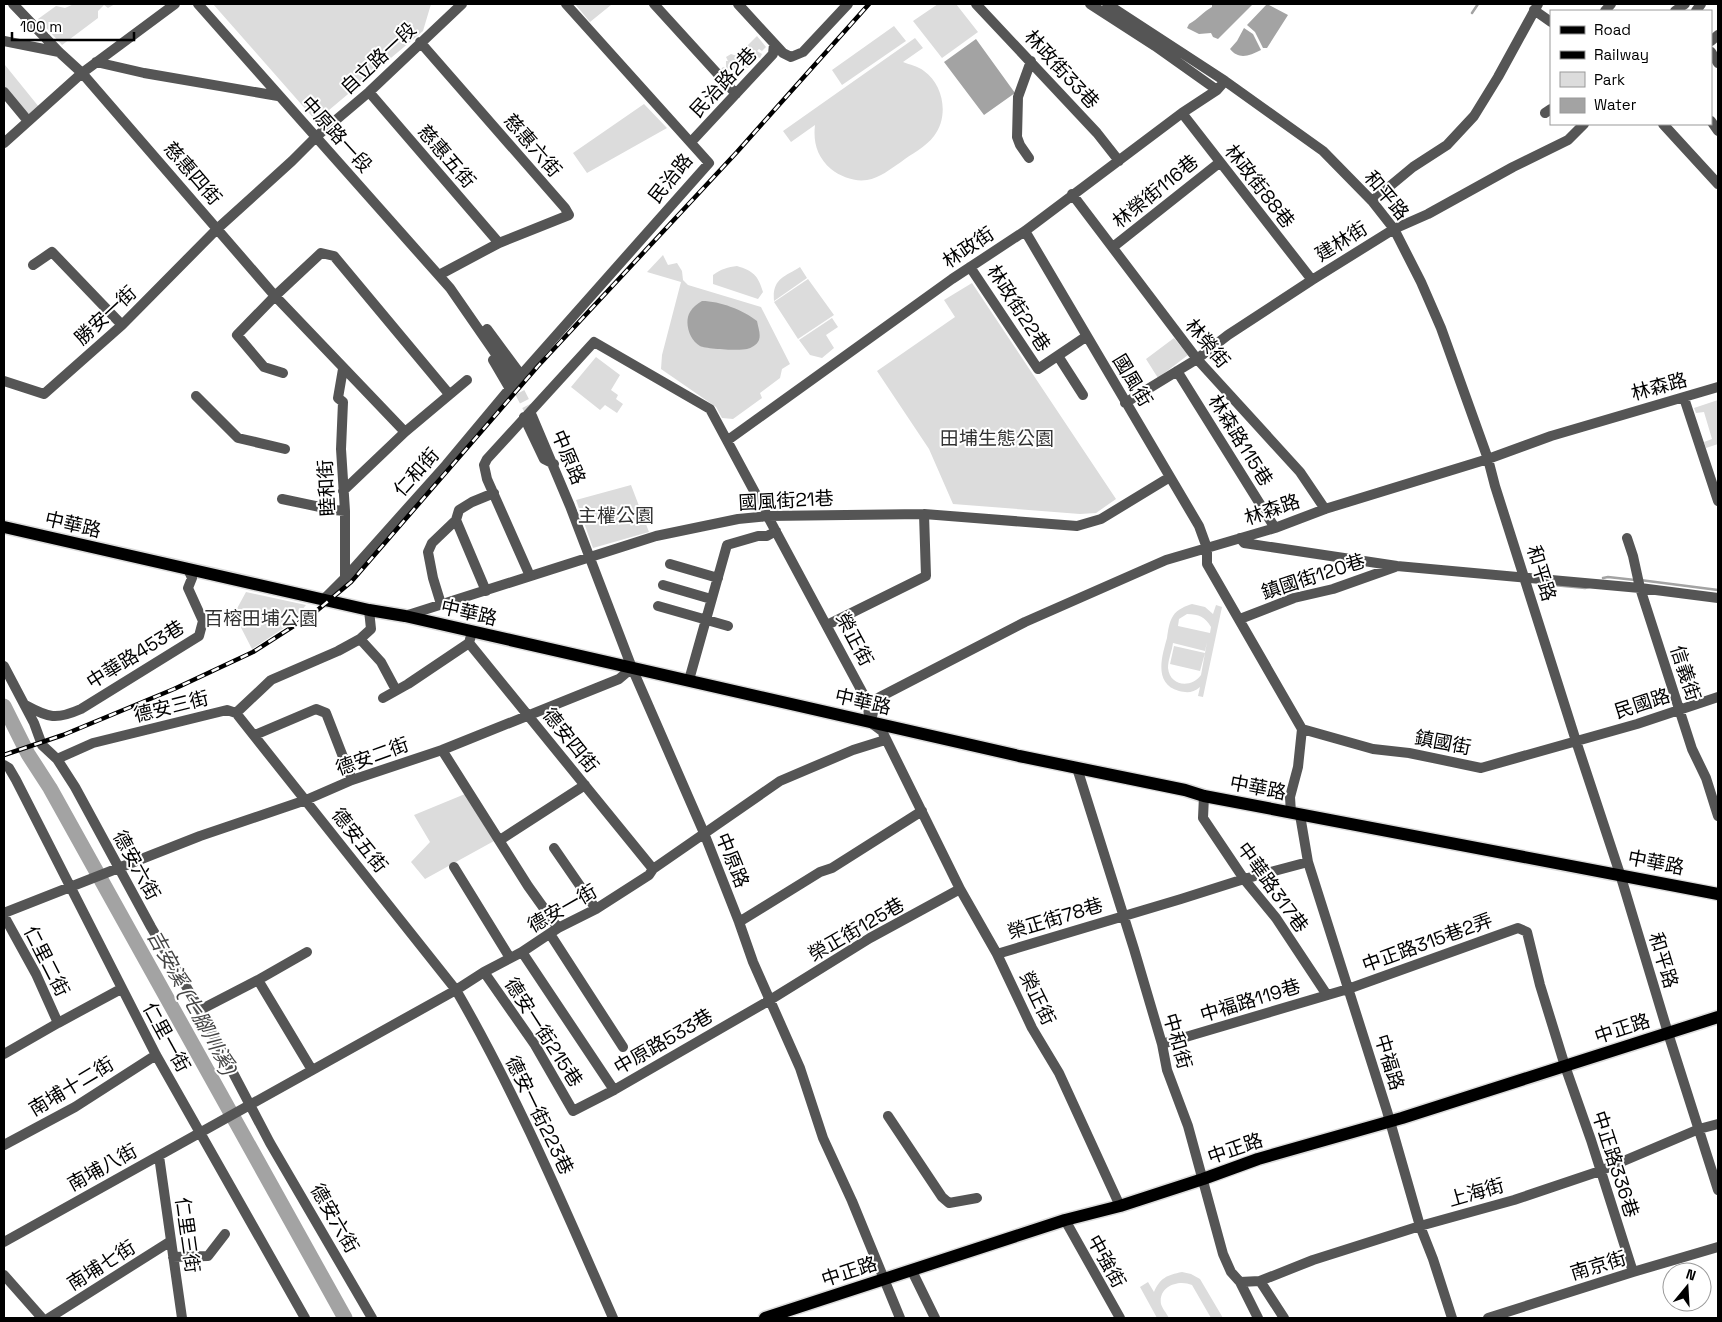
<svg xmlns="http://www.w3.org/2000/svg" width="1722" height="1322" font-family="'Space Grotesk','Noto Sans TC',sans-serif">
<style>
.green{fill:#dcdcdc;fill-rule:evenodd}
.water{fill:#a3a3a3}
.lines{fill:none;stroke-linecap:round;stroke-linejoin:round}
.stream{stroke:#a3a3a3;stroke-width:2.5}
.river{stroke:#a3a3a3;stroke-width:15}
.minor-tunnel{stroke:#d9d9d9;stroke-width:10;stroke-dasharray:10 5;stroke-linecap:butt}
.major-casing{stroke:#dbdbdb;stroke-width:15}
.minor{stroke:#555;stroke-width:10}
.major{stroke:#000;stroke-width:12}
.rail-casing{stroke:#000;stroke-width:4.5}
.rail{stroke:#fff;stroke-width:2.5;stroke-dasharray:8;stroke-linecap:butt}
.labels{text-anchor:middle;stroke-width:4;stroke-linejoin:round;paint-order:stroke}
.street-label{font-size:19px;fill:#000;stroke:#fff}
.park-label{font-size:19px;fill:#333;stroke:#fff}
.water-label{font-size:20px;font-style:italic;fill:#444;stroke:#fff}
</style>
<rect width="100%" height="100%" fill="#fff"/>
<path class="green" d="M74,4H115L108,8L104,5L98,11V18L62,45L38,19L56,6L65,8Z
M213,4H431L423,31L316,121Z
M575,4H610L611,5L590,22Z
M938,4H956L978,32L942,58L913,21Z
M894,26L906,41L842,85L832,70Z
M757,36L766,47L762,51L759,49L757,51L762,54L760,58L757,57L754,60L749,58L746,62L749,61L751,65L748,68L743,66L742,68L746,70L744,73L740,71V75L737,77L735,76V87L723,78L728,74L719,72L723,67L726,68V61H728L726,57L731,54L737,56Z
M915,38L923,48L903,62C910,65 918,66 924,71C944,85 949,117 934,136C926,147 911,154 901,162C890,169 880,178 867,180C855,182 841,177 831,169C817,157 813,142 815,125L791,142L783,131Z
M5,65L39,107L27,118L4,90V66Z
M644,104L667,128L587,173L573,153Z
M663,255L668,265L677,263L682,271L683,280L688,285L761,307L790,364L782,369L780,378L760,393L762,398L733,419L722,418L716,407L661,369L662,355L681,282L647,272Z
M737,266C753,271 758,275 763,292L758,299L713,284V275C721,269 728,267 737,266Z
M800,267L807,278L774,301C772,279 784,277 800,267Z
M808,279L834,315L798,339L774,302Z
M972,283L1116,499L1096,513L1080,514L953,504L929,449L877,371L955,317L944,300Z
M832,318L838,327L826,335L834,348L822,358L810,355L799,340Z
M1174,338L1188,355L1158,378L1146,359Z
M596,357L620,375L611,390L618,395L616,399L623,404L617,413L605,405L600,410L571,387Z
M1718,400V444L1706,448L1704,442L1712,439L1704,412L1696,413L1694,408Z
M631,485L649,532L593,548L576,500Z
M246,592L306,605L290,624L252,649L234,614Z
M1192,604L1205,607L1213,614L1216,605L1222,607L1203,697L1198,696L1200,687C1193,693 1187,693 1179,691C1153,684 1162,656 1167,638C1168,631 1169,622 1173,616C1177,609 1186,606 1192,604ZM1187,614C1199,614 1205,617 1211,627L1210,633L1178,626L1179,619ZM1207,642L1201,675C1192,688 1170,687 1168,668C1168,660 1172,651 1173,643L1205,651Z
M1174,646L1205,653L1200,671L1170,664Z
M465,794L494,841L425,879L411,862L430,842L414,815Z
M1182,1272L1191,1274L1200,1279L1223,1318H1211L1192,1285C1179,1279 1158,1286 1161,1304C1162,1308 1167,1314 1169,1318H1157L1140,1287L1148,1282L1154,1292C1160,1278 1167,1275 1182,1272Z"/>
<path class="water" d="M1212,4H1253L1218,39L1213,37L1211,33L1199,34L1187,28L1189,24C1198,19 1203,12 1212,7Z
M1267,4L1288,15L1267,48H1263L1255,32L1247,25Z
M1244,28L1253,34L1261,50C1249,56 1239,60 1230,49L1237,41Z
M976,39L1015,93L984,115L944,62Z
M702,301C720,301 743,310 757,321C758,327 761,334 759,340C757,345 751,348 747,349C740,351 706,349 700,346C689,340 684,322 690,312C693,307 697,304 702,301Z"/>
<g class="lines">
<path class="stream" d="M1472,13L1478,4
M1603,578L1608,577L1635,580
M1640,580L1718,590
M1553,585L1585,588L1589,587"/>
<path class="river" d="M4,706L28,754L50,788L345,1318"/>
<path class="minor-tunnel" d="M513,379L532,416"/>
<defs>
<path id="major" d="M4,527L369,610L405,616L1019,756L1185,790L1204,796L1718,894
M765,1318L1065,1220L1120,1206L1203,1179L1258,1159L1402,1118L1718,1017"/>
</defs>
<use href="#major" class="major-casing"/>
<path class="minor" d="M13,4L59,52L82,73L275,296L405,432
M198,4L450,288L513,379
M654,4L736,94
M738,4L783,53L791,57L803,52L848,4
M976,4L1097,133L1119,161
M1090,4L1155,46L1217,90
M1107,4L1225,81L1323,151L1372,201L1394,229L1421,282L1441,328L1488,459L1495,486L1576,741L1620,874L1668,1033L1718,1190
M1534,10L1551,22
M1605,11L1611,4
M1675,11L1685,4
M1696,11L1701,4
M4,41L59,52
M1711,41L1718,35
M420,42L565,208L569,215L499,243L439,275
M1711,52L1718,63
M96,62L144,73L278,96
M4,92L28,121
M369,92L499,243
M1182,113L1312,280
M1545,113L1551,109
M1711,121L1718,131
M1663,124L1718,184
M691,142L773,54L774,44
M4,143L82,73L175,4
M1029,158L1020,145L1017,137L1018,97L1031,61
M1072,194L1197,359L1300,472L1325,509
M1372,201L1413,167L1447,145L1474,116L1498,77L1538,4
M1025,231L1199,526L1207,548V564L1302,729L1298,767L1290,797L1291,813
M1113,247L1219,163
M33,265L52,252L122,325
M970,267L1038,369L1087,336
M487,329L521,375
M1058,356L1083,395
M493,360L510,389
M1177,371L1275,528
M283,373L264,367L237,335L275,296L321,253L334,256L449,394
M4,381L44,394L122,325L217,229L292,161L317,136L369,92L462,4
M196,396L238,438L285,449
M1684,398L1718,501
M1125,403L1197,359L1228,335L1312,280L1394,229L1428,214L1513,167L1568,140L1584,124
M532,416L570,506L632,668L704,833L739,922L753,962L800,1068L823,1138L852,1201L900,1318
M524,417L544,459L554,464
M728,440L952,279L1025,231L1182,113L1217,90L1225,81
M343,491L405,432L467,380
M282,499L334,510L345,511
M456,520L486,591
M1240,538L1244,543L1397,566L1640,588L1718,598
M1627,538L1633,556L1640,588L1692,749L1706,778L1718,816
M670,564L718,578
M530,576L487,479L484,465L487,459L594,342L710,409L867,701L870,722L882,731L960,889L997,954L1032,1028L1059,1073L1120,1206
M345,578L446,465L521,375L709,163L566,4
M663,585L711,599
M324,599L345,578V511L341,449L343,402L338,398L343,369
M441,604L433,578L428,552L432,543L456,520L459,510L472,502L494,493
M658,606L728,626
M405,616L656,536L738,519L768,516L924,514L1077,526L1101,519L1170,477
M1240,619L1294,598L1333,589L1395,567
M827,625L926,576L924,514
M472,632L469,643L653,869
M360,639L381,662L396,690
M4,666L34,723L42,745L57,759L75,787L151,927L200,1010L270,1143L372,1318
M689,680L727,545L758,536H767L776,531
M383,698L408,684L469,643
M25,705C49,718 56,720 81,709L199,636L203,621L188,588L192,578L188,569
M236,713L456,990C517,1095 564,1207 613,1318
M871,719L878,698L1025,622L1166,560L1275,528L1325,509L1488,459L1551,436L1718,387
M1302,729L1373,749L1409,753L1481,768L1637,724L1718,697
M255,735L316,709L326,713L352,780
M442,750L528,886L558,928
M57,759L93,743L227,710L236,713L271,680L338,651L360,639L371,629L369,610
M4,765L9,768L16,780L156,1055L305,1318
M1077,768L1134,949L1162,1044L1167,1070L1188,1126L1223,1254L1231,1272L1240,1282L1258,1318
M1204,796L1203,818L1244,879L1276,918L1327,995
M1300,815L1308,862L1387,1111L1420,1226L1433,1259L1452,1318
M500,840L585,785
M554,848L596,909
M454,867L510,958
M4,913L200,836L306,800L352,780L442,750L619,679L632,668
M4,916L36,974L58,1023
M739,922L820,872L832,868L922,811
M550,934L623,1047
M522,952L614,1090
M997,954L1181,899L1244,879L1308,862
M484,972L535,1045L573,1111L614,1090L770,1000L870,938L960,889
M258,980L312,1070
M200,1010L258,980L307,952
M1162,1044L1348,989L1518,928L1527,932L1540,985L1565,1066L1591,1140L1633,1272
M4,1054L58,1023L121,989
M888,1116L942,1197L949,1203L977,1198
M4,1145L75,1107L156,1055
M159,1156L182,1318
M1065,1220L1120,1318
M4,1242L456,990L484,972L522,952L558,928L596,909L649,875L653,869L780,781L853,750L885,740
M173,1257L208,1256L225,1234
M912,1271L935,1318
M4,1275L42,1318
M1260,1281L1284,1318
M1240,1282L1260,1281L1313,1260L1420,1226L1514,1200L1600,1171L1699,1129L1718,1124
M49,1318L171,1241
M1488,1318L1633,1272L1718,1247"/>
<use href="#major" class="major"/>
<defs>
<path id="rail" d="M4,755L63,735L174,689L253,652L314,613L351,582L538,366L737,152L869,4"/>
</defs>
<use href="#rail" class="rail-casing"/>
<use href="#rail" class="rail"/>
</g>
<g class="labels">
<g class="street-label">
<text transform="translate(378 58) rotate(-43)" y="7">自立路一段</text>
<text transform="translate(1062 69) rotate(47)" y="7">林政街33巷</text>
<text transform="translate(723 82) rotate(-47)" y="7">民治路2巷</text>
<text transform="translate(337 134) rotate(48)" y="7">中原路一段</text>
<text transform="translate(533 145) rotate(49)" y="7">慈惠六街</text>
<text transform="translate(447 156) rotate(49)" y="7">慈惠五街</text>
<text transform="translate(193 173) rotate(49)" y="7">慈惠四街</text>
<text transform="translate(670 178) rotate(-51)" y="7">民治路</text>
<text transform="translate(1260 186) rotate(52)" y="7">林政街88巷</text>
<text transform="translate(1155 191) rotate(-39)" y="7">林榮街116巷</text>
<text transform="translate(1387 195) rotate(50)" y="7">和平路</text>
<text transform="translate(1341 241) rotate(-32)" y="7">建林街</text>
<text transform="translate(968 247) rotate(-34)" y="7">林政街</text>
<text transform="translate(1019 308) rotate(57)" y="7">林政街22巷</text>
<text transform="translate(105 315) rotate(-43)" y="7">勝安一街</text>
<text transform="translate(1208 343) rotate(50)" y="7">林榮街</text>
<text transform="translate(1133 380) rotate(59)" y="7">國風街</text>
<text transform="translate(1659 386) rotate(-15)" y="7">林森路</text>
<text transform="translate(1241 440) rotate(58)" y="7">林森路115巷</text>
<text transform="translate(569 457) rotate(67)" y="7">中原路</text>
<text transform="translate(416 472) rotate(-48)" y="7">仁和街</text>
<text transform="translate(326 488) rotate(-93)" y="7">睦和街</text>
<text transform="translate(786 500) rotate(-3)" y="7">國風街21巷</text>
<text transform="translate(1272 509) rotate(-19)" y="7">林森路</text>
<text transform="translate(73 524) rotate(13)" y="7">中華路</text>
<text transform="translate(1542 573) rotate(73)" y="7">和平路</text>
<text transform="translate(1313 576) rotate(-18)" y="7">鎮國街120巷</text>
<text transform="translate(469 612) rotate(13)" y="7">中華路</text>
<text transform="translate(855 639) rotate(62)" y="7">榮正街</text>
<text transform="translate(135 654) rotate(-32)" y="7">中華路453巷</text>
<text transform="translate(1686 673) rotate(72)" y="7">信義街</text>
<text transform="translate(863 701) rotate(13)" y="7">中華路</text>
<text transform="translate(1642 703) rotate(-18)" y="7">民國路</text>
<text transform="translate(171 706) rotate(-14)" y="7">德安三街</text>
<text transform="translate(571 740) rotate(51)" y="7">德安四街</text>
<text transform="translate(1443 742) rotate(11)" y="7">鎮國街</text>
<text transform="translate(372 756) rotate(-20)" y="7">德安二街</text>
<text transform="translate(1258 787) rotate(11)" y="7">中華路</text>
<text transform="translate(360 840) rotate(51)" y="7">德安五街</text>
<text transform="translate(733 860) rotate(68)" y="7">中原路</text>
<text transform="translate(1656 862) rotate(11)" y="7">中華路</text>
<text transform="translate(137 865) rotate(61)" y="7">德安六街</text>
<text transform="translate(1273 887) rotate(54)" y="7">中華路317巷</text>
<text transform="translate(562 908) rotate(-30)" y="7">德安一街</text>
<text transform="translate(1055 918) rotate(-17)" y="7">榮正街78巷</text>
<text transform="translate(856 929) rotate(-30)" y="7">榮正街125巷</text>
<text transform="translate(1427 942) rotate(-20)" y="7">中正路315巷2弄</text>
<text transform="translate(1664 960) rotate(73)" y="7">和平路</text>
<text transform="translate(47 961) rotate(63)" y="7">仁里二街</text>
<text transform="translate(1038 998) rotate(64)" y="7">榮正街</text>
<text transform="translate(1250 1000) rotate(-17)" y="7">中福路119巷</text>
<text transform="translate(1622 1028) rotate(-18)" y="7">中正路</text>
<text transform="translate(544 1032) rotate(57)" y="7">德安一街215巷</text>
<text transform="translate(167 1037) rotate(61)" y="7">仁里一街</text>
<text transform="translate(663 1041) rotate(-30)" y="7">中原路533巷</text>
<text transform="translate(1178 1041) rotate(74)" y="7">中和街</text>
<text transform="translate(1390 1062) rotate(73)" y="7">中福路</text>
<text transform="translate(71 1086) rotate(-31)" y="7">南埔十二街</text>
<text transform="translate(540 1115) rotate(64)" y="7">德安一街223巷</text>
<text transform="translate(1235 1148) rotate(-19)" y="7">中正路</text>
<text transform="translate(1616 1164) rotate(72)" y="7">中正路336巷</text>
<text transform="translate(102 1167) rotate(-29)" y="7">南埔八街</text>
<text transform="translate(1476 1192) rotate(-16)" y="7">上海街</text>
<text transform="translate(335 1218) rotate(60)" y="7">德安六街</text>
<text transform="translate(188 1235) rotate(82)" y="7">仁里三街</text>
<text transform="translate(1107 1261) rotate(61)" y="7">中強街</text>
<text transform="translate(101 1265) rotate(-32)" y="7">南埔七街</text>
<text transform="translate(1598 1265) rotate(-17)" y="7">南京街</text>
<text transform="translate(849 1271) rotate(-18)" y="7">中正路</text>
</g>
<g class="park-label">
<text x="997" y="445">田埔生態公園</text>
<text x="616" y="522">主權公園</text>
<text x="261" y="625">百榕田埔公園</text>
</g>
<g class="water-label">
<text transform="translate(192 1002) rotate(61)" y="7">吉安溪 (七腳川溪)</text>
</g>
</g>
<rect width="1722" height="1322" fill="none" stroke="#000000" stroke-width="10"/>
<rect x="1550" y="10" width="162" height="115" fill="#ffffff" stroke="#999999"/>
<rect x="1560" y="26" width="25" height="8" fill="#000000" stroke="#999999"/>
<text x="1594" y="35" font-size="15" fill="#000000">Road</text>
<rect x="1560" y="51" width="25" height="8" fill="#000000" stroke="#999999"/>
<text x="1594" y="60" font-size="15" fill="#000000">Railway</text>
<rect x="1560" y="72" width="25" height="15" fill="#dcdcdc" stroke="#999999"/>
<text x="1594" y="85" font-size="15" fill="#000000">Park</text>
<rect x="1560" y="98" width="25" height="15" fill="#a3a3a3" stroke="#999999"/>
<text x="1594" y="110" font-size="15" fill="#000000">Water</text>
<g transform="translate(1687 1287) rotate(18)"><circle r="24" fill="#ffffff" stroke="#999999"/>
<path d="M0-4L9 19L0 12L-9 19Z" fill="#000000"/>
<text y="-8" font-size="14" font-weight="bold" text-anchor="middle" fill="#000000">N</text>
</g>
<path d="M12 32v8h122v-8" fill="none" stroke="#000000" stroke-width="2.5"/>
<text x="20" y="32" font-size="15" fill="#000000" stroke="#ffffff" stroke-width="4" paint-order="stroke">100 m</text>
</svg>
